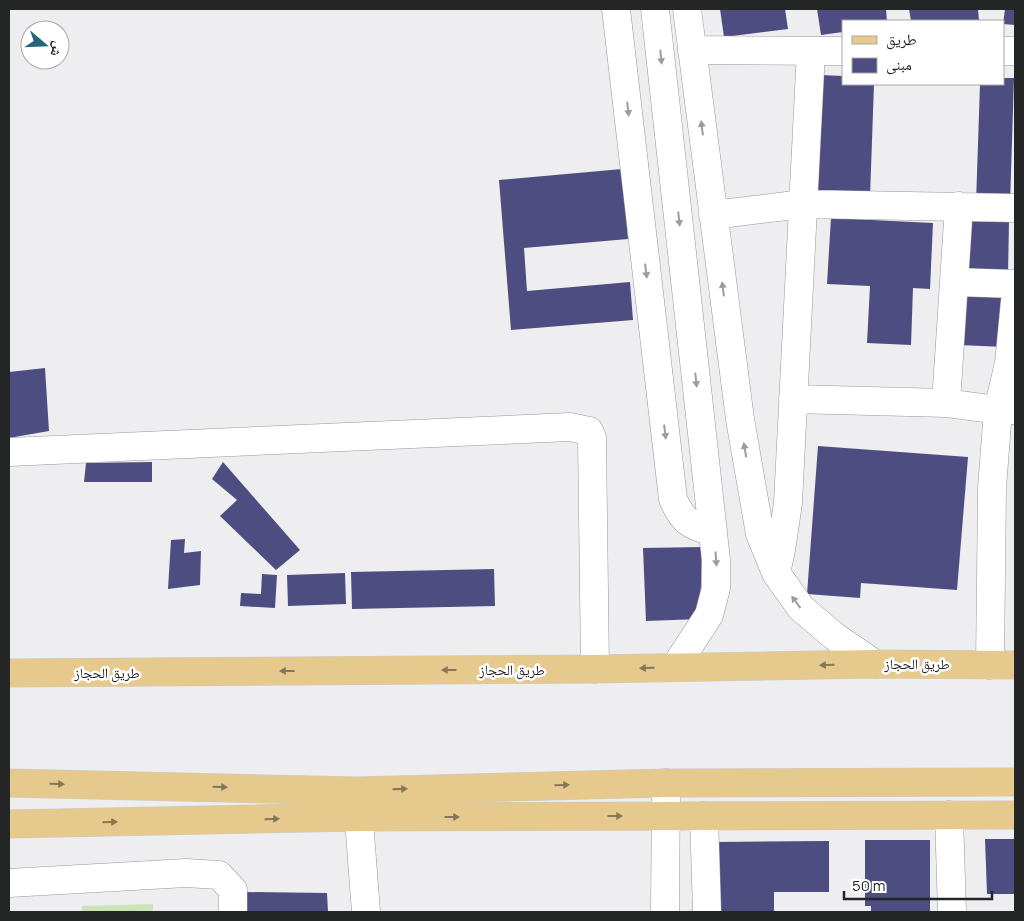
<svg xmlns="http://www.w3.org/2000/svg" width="1024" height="921" font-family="Manrope,'Noto Naskh Arabic',sans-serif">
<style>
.green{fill:#cde5b5}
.building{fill:#4d4d81}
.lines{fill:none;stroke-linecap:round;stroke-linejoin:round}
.minor-casing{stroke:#979799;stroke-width:29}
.major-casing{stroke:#cacbcb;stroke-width:29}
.minor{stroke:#fff;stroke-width:28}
.major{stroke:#e6c98d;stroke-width:28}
.oneway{fill:#9c9d9d}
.oneway2{fill:#857759}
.labels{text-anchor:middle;stroke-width:5;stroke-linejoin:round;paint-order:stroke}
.street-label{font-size:14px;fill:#242525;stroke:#fff}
</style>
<rect width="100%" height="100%" fill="#eeeef0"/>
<path class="green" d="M153,904V912H82V906Z"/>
<path class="building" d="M720,9H785L788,29L724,37Z
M817,9H886L887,21H843V32L821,35Z
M909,9H978L979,21H911Z
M1005,9H1015V25L1003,24Z
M821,75L843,76V84H874L870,197L816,195Z
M1003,78H1014L1010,205L976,203L980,84H1003Z
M622,169L628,239L524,248L527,291L630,282L633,320L511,330L499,180Z
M831,218L933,223L930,289L913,288L911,345L867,343L870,286L827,284Z
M964,219L1009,221L1008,276L962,275Z
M961,290L1007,292L1005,347L959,345Z
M45,368L49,431L9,438V372Z
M818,446L968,457L957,590L861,583L860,598L807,594Z
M152,462V482H84L86,463Z
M223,462L300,550L276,570L220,516L237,500L212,479Z
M185,539L184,553L201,551L200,585L168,589L171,540Z
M702,547L700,619L646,621L643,548Z
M494,569L495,606L352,609L351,572Z
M345,573L346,604L288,606L287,575Z
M262,574L277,575L275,608L240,606L241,593L261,594Z
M985,839H1015V894H987Z
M865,840H930V912H871V906H865Z
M829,841V892H774V912H716V842Z
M245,892L327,893L328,912H245Z"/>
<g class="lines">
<defs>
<path id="minor" d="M616,9L673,499C682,520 690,527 713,531
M655,9L716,560V588L709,615L675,667
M687,9L740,419L760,534L776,573L801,608L834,636L875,664
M692,50L843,51
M1003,51H1015
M713,215L803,204L1015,208
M954,282L1015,284
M793,399L946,403L998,410H1015
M946,403L959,206
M9,452L570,427L589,431L592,438L595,669
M776,573L781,550L788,503L811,51
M990,665L992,488L998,410L1009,363L1015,301
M357,794L366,912
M949,815L952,912
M704,816L707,912
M9,883L186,873L219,875L233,890V912
M665,912L666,783"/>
<path id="major" d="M9,673L595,669L875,664L1015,665
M9,783L357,791L666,783L1015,782
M9,824L359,817L1015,815"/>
</defs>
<use href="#minor" class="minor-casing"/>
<use href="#major" class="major-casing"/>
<use href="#minor" class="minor"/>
<use href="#major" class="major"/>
</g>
<defs><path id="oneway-solid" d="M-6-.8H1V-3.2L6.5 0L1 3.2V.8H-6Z" transform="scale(1.25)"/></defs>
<g class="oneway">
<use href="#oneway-solid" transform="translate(661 57) rotate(84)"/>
<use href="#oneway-solid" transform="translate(628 109) rotate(83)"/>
<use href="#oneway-solid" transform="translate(702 128) rotate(-97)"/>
<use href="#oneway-solid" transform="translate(679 219) rotate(84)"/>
<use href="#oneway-solid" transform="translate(646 271) rotate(83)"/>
<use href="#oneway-solid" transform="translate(723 289) rotate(-97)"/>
<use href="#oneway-solid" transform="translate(696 380) rotate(84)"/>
<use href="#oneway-solid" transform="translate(665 432) rotate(83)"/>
<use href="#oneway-solid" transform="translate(745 450) rotate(-100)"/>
<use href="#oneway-solid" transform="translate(716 559) rotate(86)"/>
<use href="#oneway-solid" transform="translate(796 602) rotate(-126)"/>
</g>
<g class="oneway2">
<use href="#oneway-solid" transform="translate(827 665) rotate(179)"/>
<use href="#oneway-solid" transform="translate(647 668) rotate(178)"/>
<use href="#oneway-solid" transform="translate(449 670) rotate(180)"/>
<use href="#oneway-solid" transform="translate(287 671) rotate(180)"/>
<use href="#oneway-solid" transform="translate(57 784) rotate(1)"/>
<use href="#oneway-solid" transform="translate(562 785) rotate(-1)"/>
<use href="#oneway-solid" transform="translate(220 787) rotate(1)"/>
<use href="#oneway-solid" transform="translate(400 789) rotate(-1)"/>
<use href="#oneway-solid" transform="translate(615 816)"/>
<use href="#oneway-solid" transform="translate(452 817)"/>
<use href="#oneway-solid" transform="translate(272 819) rotate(-1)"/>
<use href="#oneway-solid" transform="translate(110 822) rotate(-1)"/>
</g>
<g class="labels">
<g class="street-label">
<text x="917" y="669">طريق الحجاز</text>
<text x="512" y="675">طريق الحجاز</text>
<text x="107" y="678">طريق الحجاز</text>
</g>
</g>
<rect width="1024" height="921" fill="none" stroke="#242525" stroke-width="20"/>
<rect x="842" y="20" width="162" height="65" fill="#ffffff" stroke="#a7a8a8"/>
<rect x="852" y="36" width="25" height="8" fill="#e6c98d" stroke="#a7a8a8"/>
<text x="886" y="45" font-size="15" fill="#242525">طريق</text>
<rect x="852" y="58" width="25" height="15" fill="#4d4d81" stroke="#a7a8a8"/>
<text x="886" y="70" font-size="15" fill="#242525">مبنى</text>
<g transform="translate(45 45) rotate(109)"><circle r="24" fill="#ffffff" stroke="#a7a8a8"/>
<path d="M0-4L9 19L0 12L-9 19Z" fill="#236479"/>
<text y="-8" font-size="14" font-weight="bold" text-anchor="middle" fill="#242525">ش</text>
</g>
<path d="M844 891v8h148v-8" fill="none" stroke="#242525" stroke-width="2.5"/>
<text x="852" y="891" font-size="15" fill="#242525" stroke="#ffffff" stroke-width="4" paint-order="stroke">50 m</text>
</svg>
